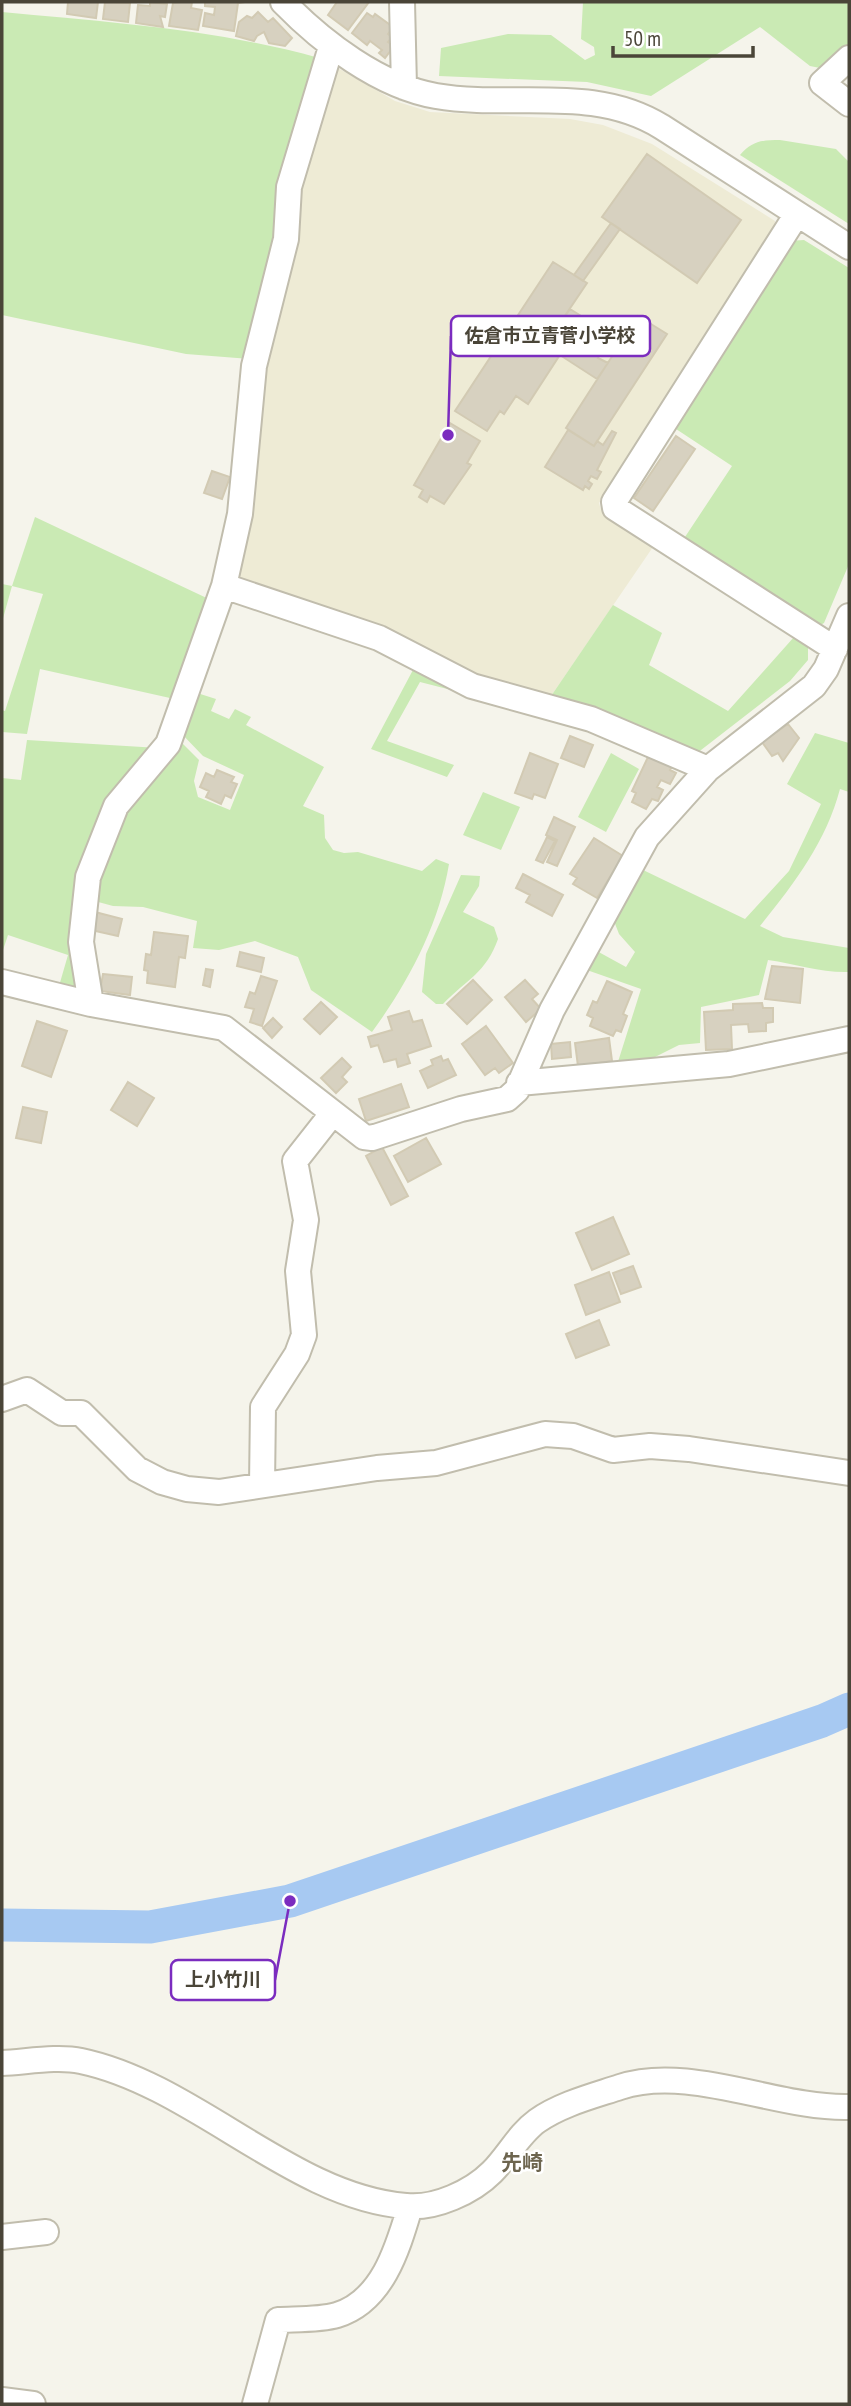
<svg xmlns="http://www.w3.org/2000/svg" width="851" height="2406" font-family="'PT Sans Narrow','Noto Sans JP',sans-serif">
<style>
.education{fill:#eeebd5}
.green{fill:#caeab4}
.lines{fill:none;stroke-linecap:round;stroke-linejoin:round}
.river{stroke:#a7c9f2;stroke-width:33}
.building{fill:#d7d1c0;stroke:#d2cab3;stroke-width:2}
.minor-casing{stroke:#c1bdad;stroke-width:28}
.minor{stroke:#fff;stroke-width:24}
.labels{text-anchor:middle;stroke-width:5;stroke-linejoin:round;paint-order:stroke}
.quarter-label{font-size:21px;font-weight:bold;fill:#6d654f;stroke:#fff}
.leader{fill:none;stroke:#7b2cbf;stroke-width:2.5}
.callout-dot{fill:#7b2cbf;stroke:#fff;stroke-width:2.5}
.callout{fill:#fff;stroke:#7b2cbf;stroke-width:2.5}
.callout-label{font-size:19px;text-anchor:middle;font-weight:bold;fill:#4a4538}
</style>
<rect width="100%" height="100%" fill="#f5f4eb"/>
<path class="education" d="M338,68L395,101L430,112L570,119L603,125L652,144L775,221V225L599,503L601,510L655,544L547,702L234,585L260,367L295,189L329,71Z"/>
<path class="green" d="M583,2H849V45L820,68L810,66L760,27L651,96L587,82L439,76L441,48L508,34L551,35L585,60L595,55L594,47L581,39Z
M2,12C107,22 216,29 319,58L281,239L250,359L186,354L2,315Z
M780,140L836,149L849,162V224L740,155C752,141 762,140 780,140Z
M804,240L849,268V564L824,623L817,627L683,540L732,466L670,425L789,241Z
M35,517L213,601L179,700L40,669L27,734L2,732V710L5,711L43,594L12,586L2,622V584L12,586Z
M613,605L662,633L649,665L728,711L794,637L808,644V660L790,681L692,757L547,702Z
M414,668L467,694L420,682L387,741L454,765L447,777L371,749Z
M194,692L216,699L211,711L229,719L235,709L251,717L246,725L324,767L303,806L324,815L325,838L333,850L344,853L358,852L422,871L436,859L449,864C439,925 408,983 372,1032L311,990L298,957L255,941L219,950L193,948L197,921L143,907L113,906L91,900L103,839L176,737L199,760L194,781L198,797L230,810L244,775L203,756L179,731Z
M815,733L849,743V792L840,789C826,842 794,884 760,926L783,937L849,948V972C822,973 796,964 768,960L759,995L701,1007L700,1043L679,1045L649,1060L617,1065L641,989L584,969L595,950L626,967L635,952L619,934L614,921L641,869L745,919L789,871L821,804L787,784Z
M27,740L159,748L104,819L84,992L59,986L68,955L8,935L2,953V778L21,780Z
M611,753L639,769L606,832L578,817Z
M483,792L520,807L501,850L463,835Z
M461,875L480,876L479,886L463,912L494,927L498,939C486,973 467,979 443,1004H436L422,992L426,954Z"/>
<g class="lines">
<path class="river" d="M2,1925L150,1927L290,1901L822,1721L849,1709"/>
</g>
<path class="building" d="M68,2H98L96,18L67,14Z
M105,2L130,3L128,22L103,19Z
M150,2L167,4L165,17L160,16L163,27L136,23L138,5L150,6Z
M181,2H192L191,8L202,10L198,30L169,26L173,3Z
M205,2H245L238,3L234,31L203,26L205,13L214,15L215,7L205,6Z
M337,2H369L348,30L328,15Z
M258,12L268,22L273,18L292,38L285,46L269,43L264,32L257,36L254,41L236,36L239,22L247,16L252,18Z
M367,13L373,17L375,14L393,27L388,34L392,37L388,42L394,46L385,58L379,53L382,50L370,41L367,45L352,33Z
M647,154L741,220L697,283L602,217Z
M611,223L620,229L583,281L574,275Z
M553,262L587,283L548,341L563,350L528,404L516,396L504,414L500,411L487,431L455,411Z
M570,309L613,336L598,358L608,363L597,379L560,355L563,350L548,341Z
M638,316L667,334L594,446L566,428Z
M450,423L480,441L467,463L471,465L444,504L430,496L427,502L419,497L423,490L414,485Z
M568,430L594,446L597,441L603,445L612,431L616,433L597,470L601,472L597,479L591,476L588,481L592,484L589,489L585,486L583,490L545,467Z
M676,436L695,449L653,511L634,498Z
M212,471L230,477L222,499L204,493Z
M788,724L799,738L783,761L778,753L772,756L762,742Z
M570,736L593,745L584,767L561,758Z
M530,753L558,764L545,798L534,794L532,799L515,793Z
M648,757L673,765L670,770L676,773L670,784L661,780L657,787L663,790L658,801L652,799L646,809L632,802L636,793L632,791Z
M217,770L234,777L231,782L237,784L231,798L225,795L221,804L206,797L209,791L200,787L206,773L214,777Z
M554,817L575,827L557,866L547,862L557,840L546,835Z
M547,837L555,841L543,863L536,860Z
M594,838L623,856L597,898L573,884L577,878L570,874Z
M523,874L563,895L552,916L526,902L530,895L516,888Z
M95,912L122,919L118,936L91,930Z
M154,932L188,936L185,958L179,957L175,987L147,983L148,971L144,970L146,954L151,955Z
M240,952L264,958L261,972L237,966Z
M772,966L803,969L800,1003L765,999Z
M206,969L213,970L210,987L203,985Z
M103,974L132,977L130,995L100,991Z
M261,976L277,981L262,1026L250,1022L254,1009L245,1007L250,992L255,994Z
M473,980L492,1000L467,1024L447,1004Z
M525,980L538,994L532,999L541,1009L526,1022L505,997Z
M607,981L632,992L623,1014L627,1016L621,1032L616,1030L613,1036L590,1026L593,1018L587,1015L593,1001L597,1003Z
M321,1002L337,1017L320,1034L304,1019Z
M762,1003L763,1008H773V1022L766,1023V1031L749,1032L748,1024L731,1025L732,1049L706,1050L704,1012L733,1010V1004Z
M409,1011L413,1022L422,1020L431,1046L407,1054L410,1063L398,1067L396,1059L384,1062L378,1045L371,1047L368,1037L392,1030L388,1017Z
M273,1018L282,1027L272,1038L263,1028Z
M37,1021L67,1031L51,1077L22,1066Z
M486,1026L513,1063L499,1073L495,1068L485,1075L462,1044Z
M609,1038L612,1061L578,1066L575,1043Z
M570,1042L571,1057L552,1059L551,1044Z
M441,1056L443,1061L448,1059L456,1075L428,1088L420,1071L433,1065L431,1060Z
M342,1058L351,1067L342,1077L347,1082L336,1093L321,1078Z
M128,1082L154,1098L137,1126L111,1110Z
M401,1084L409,1107L366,1121L359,1099Z
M23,1107L47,1112L41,1143L16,1138Z
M426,1138L441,1164L408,1182L394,1156Z
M382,1147L408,1196L391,1205L366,1156Z
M613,1217L629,1254L592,1270L576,1233Z
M633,1266L641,1287L621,1294L613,1273Z
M609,1272L620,1302L586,1315L575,1285Z
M599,1320L609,1345L576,1358L566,1334Z"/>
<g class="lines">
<defs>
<path id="minor" d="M283,2C322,42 379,86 436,96C512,109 593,84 662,127L849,247
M402,2L404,87
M849,58L822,83L849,104
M797,214L614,502L615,508L835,649
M224,586L379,638L472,686L591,719L708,769
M2,982L91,1004L224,1028L364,1137L372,1138L461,1109L507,1099L517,1090L552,1010L647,837L708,769L814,686L826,669L849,616
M91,1004L81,942L88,877L116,806L168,744L224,586L240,514L254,366L286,239L289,187L331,47
M519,1083L729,1064L849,1039
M2,1399L27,1390L62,1413H81L137,1469L162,1482L187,1489L219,1492L377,1468L436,1463L545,1434L573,1436L613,1450L650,1446L689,1449L849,1473
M262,1485L263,1407L297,1354L304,1335L298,1271L306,1220L295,1161L332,1114
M2,2063C26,2062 57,2056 81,2061C195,2085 292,2197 406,2206C435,2209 472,2192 492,2172C508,2156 519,2134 537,2121C561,2104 593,2096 620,2087C689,2064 778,2109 849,2107
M2,2237L46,2232
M2,2400L33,2404
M255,2404L278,2320C296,2319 320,2320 337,2315C383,2301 398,2247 410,2207"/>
</defs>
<use href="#minor" class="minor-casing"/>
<use href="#minor" class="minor"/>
</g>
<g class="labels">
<g class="quarter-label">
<text x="522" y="2170">先崎</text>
</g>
</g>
<path class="leader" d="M448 435L451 336M290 1901L275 1980"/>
<g class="callout-dot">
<circle cx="448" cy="435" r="7"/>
<circle cx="290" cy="1901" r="7"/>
</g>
<g class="callout">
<rect x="451" y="316" width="199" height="40" rx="7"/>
<rect x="171" y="1960" width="104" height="40" rx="7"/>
</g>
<g class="callout-label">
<text x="550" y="342">佐倉市立青菅小学校</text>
<text x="223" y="1986">上小竹川</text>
</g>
<rect width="851" height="2406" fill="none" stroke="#4a4538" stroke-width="7"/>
<path d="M613 46v10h140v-10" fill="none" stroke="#4a4538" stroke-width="3.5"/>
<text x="624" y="46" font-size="21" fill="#4a4538" stroke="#ffffff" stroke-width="5" paint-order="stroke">50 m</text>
</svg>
